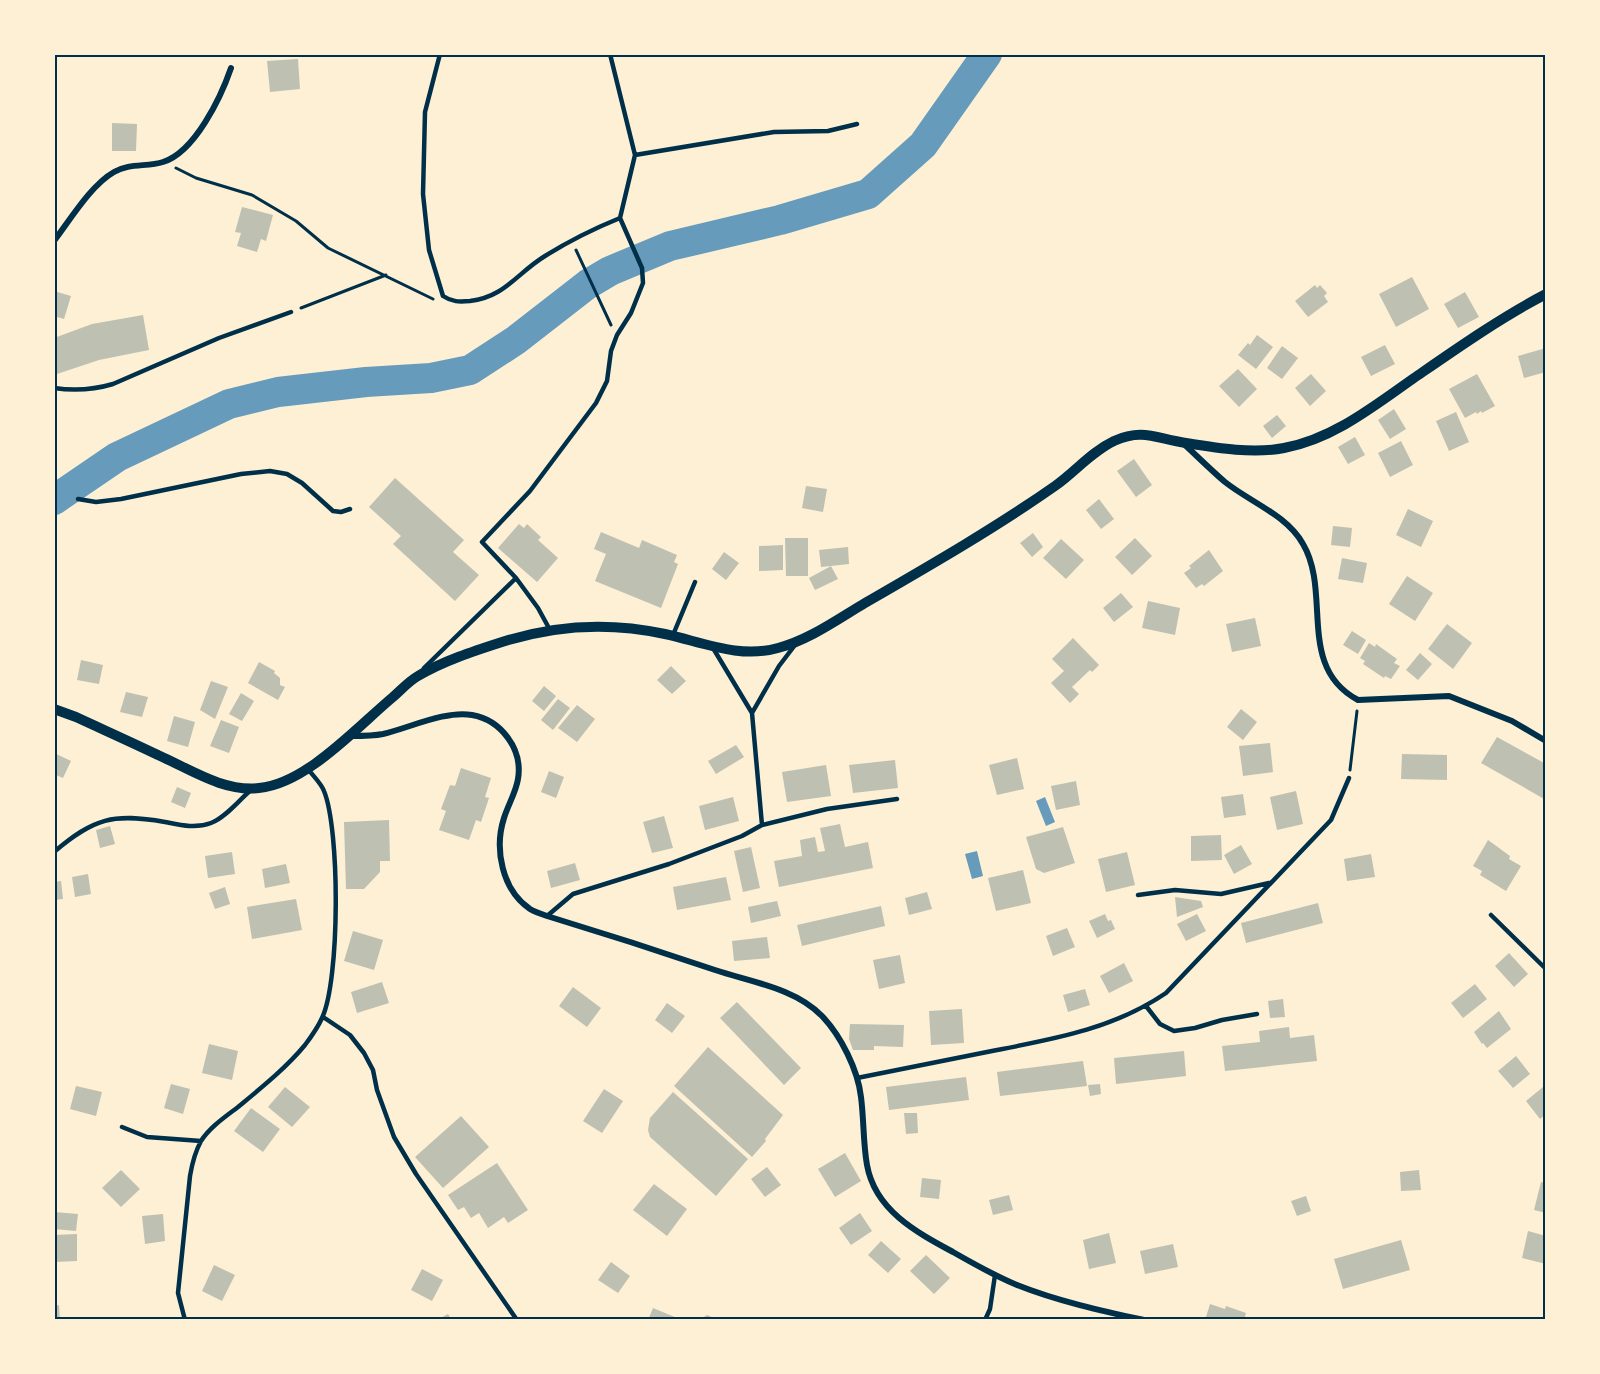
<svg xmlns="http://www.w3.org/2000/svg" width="1600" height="1374" font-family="'Source Sans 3',sans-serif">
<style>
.water{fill:#669bbc}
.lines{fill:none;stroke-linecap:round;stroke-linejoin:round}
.river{stroke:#669bbc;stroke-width:30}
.building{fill:#bec0b2}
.path{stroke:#003049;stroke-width:3}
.service{stroke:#003049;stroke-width:4.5}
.minor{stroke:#003049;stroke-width:6}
.tertiary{stroke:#003049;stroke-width:10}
.neatline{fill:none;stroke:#003049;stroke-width:2}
</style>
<rect width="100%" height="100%" fill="#fdf0d5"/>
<path class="water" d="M1045,797L1055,822L1046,826L1036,801Z
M977,851L983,876L972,879L965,854Z"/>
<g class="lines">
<path class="river" d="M54,500L117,457L229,404L278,392L366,382L431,378L470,370L516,340L588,284L610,271L670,246L780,220L868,194L923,145L987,54"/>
</g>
<path class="building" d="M298,59L300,89L270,92L267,61Z
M112,123L137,124L136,151H112Z
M242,207L273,215L266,241L261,239L257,252L237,246L241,233L235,232Z
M1412,277L1429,309L1396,327L1379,294Z
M1315,285L1317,288L1320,285L1327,293L1324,296L1328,302L1308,317L1295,301Z
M54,291L71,296L64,319L54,316Z
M1465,292L1479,317L1458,328L1444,304Z
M143,315L149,350L99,360L54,375V338L92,324Z
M1257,335L1273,347L1256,369L1238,355L1248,343L1250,345Z
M1385,345L1395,364L1371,376L1361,357Z
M1282,346L1298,358L1282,379L1267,368Z
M1546,348V372L1524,378L1518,356Z
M1238,369L1257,389L1239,407L1219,386Z
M1311,374L1326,391L1310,406L1295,388Z
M1477,374L1495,406L1482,413L1481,411L1477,414L1476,412L1465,418L1449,389Z
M1394,409L1406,429L1390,439L1378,420Z
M1456,412L1469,442L1449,451L1436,421Z
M1277,415L1286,426L1272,438L1263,426Z
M1355,437L1365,455L1348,464L1338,447Z
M1401,441L1413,465L1390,477L1378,453Z
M1134,459L1152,485L1136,497L1117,471Z
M395,478L464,540L453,552L479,575L455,601L393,544L401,536L369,507Z
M806,486L827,489L823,512L802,508Z
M1099,499L1114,519L1101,529L1086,510Z
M1408,509L1433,521L1421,547L1396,535Z
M519,524L524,528L527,524L541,537L538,540L558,558L537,582L498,548Z
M1333,526L1352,528L1350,547L1331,545Z
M601,532L639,548L642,540L677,555L674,562L678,564L661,608L595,581L606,554L594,549Z
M1033,533L1043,547L1032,557L1020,543Z
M785,538H808V576H786Z
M1135,538L1152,556L1132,575L1115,557Z
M1061,539L1084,560L1066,579L1043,558Z
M783,545V570L759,571V546Z
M848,547L849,564L821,567L819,550Z
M1209,550L1223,571L1204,586L1202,584L1196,588L1184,573L1191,568L1189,566Z
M724,552L739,563L726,580L712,569Z
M1342,558L1367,563L1363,583L1338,579Z
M831,566L838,579L815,590L809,578Z
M1407,576L1433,593L1415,621L1389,604Z
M1121,593L1133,607L1114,622L1103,608Z
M1148,601L1180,608L1175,635L1142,628Z
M1255,618L1261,646L1232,652L1226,624Z
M1447,624L1472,643L1453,669L1428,649Z
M1352,631L1366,640L1358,654L1343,645Z
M1073,638L1099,665L1092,672L1090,670L1072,687L1079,694L1070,703L1051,683L1064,671L1052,659Z
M1369,643L1375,647L1376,644L1397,659L1394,663L1400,666L1391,679L1385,676L1384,678L1363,664L1365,661L1360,658Z
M1420,653L1432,664L1418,680L1406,670Z
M81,660L103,665L99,684L77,680Z
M259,662L275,671L274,673L280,678V685L285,687L278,700L248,683Z
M671,666L686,681L672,694L657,680Z
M211,681L228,687L215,719L200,710Z
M544,686L556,696L544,711L532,701Z
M126,692L148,697L142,717L120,712Z
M241,693L254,701L242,721L229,714Z
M558,699L570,708L553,730L541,720Z
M577,705L595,719L577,742L558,728Z
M1241,709L1257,722L1243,740L1227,727Z
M174,716L195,722L188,747L167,741Z
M221,720L239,727L229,753L210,746Z
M1497,737L1546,764V800L1481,763Z
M1270,743L1273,772L1243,776L1239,746Z
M736,745L744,757L716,774L708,761Z
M54,753L71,761L63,778L54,774Z
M1402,754L1447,755V780L1401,779Z
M1017,758L1024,789L997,795L989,765Z
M895,760L898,788L853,793L849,765Z
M826,765L831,796L787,802L782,772Z
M461,768L491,778L485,797L489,798L481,822L476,820L469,840L439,830L446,811L441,809L450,785L455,786Z
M549,771L564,777L556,798L541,792Z
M1076,781L1080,805L1056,810L1051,786Z
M177,787L191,793L185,808L171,802Z
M1296,791L1303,824L1277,830L1270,797Z
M1243,794L1246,815L1224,818L1221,797Z
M733,797L739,821L705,830L699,806Z
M664,816L673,848L652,853L643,822Z
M389,820L390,861H380V872L364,889H346L344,822Z
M840,824L845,847L868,842L873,868L779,887L774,861L802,856L800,840L815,837L818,852L825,851L820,828Z
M110,826L115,844L100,848L96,830Z
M1063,827L1075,863L1044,873L1036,869L1026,837Z
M1221,835L1222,860L1191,861V836Z
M1488,840L1510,856L1509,859L1521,866L1506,891L1480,875L1482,871L1473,866Z
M1241,845L1252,864L1234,874L1224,855Z
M751,847L760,888L743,892L734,851Z
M232,852L235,874L208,878L205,856Z
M1127,852L1135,885L1106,892L1098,859Z
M1371,854L1375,877L1347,881L1344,859Z
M575,863L580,880L551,888L547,871Z
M286,864L290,883L265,888L262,869Z
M1023,870L1031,903L996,911L988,878Z
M88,874L91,894L75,897L72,877Z
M726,877L731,900L677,910L673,887Z
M61,881L63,899L54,900V882Z
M225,887L230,904L215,909L209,893Z
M927,892L932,909L909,915L905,898Z
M1175,897L1201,901L1203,907L1177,917Z
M296,899L302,930L252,939L247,907Z
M777,901L781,916L751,923L748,907Z
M1318,903L1323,923L1246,943L1241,923Z
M881,906L885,926L802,946L797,925Z
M1105,914L1108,921L1111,920L1115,929L1097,938L1089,921Z
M1197,914L1206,931L1186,941L1177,924Z
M1067,928L1075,947L1053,956L1046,936Z
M353,931L383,940L374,970L344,961Z
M767,937L770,958L734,961L732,941Z
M1509,953L1528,974L1514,987L1495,966Z
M900,955L905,983L879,989L873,960Z
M1124,963L1133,981L1109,993L1100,976Z
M382,982L389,1003L357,1013L351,992Z
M1475,984L1487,999L1463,1018L1451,1003Z
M573,987L601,1008L587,1027L559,1006Z
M1085,989L1090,1005L1068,1012L1063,995Z
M1283,999L1285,1017L1270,1018L1268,1001Z
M737,1002L801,1068L784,1085L720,1018Z
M667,1003L685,1016L672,1033L655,1020Z
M962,1009L964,1043L931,1045L929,1011Z
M1499,1011L1511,1029L1487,1048L1483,1043L1482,1044L1474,1032Z
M850,1024L904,1025L903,1047L874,1046V1050H853L849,1039Z
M1289,1027L1290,1038L1314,1035L1317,1061L1225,1071L1222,1046L1260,1042L1259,1031Z
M209,1044L238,1051L232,1080L202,1073Z
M708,1047L783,1115L765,1139L766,1141L752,1157L674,1086Z
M1184,1051L1186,1076L1116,1084L1114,1058Z
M1516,1056L1530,1074L1513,1088L1498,1071Z
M1083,1061L1087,1086L1000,1096L997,1072Z
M966,1077L969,1100L889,1110L886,1087Z
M171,1084L190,1089L183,1114L164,1108Z
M1100,1084L1101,1094L1090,1096L1088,1085Z
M76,1086L102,1092L96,1116L70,1109Z
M285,1087L310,1107L292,1127L268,1107Z
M1543,1087L1546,1091V1114L1540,1119L1526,1101Z
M604,1089L623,1101L602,1133L583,1121Z
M673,1092L748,1159L716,1196L650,1137L648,1130L650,1118Z
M251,1108L280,1129L263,1152L234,1131Z
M904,1113H917L918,1133L906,1134Z
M461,1116L489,1147L443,1188L415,1157Z
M845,1153L861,1181L835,1197L818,1169Z
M497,1163L528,1210L508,1223L504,1217L488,1228L479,1213L471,1218L464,1207L458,1210L448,1195Z
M767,1167L781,1185L765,1197L751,1179Z
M121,1170L140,1189L121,1207L102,1188Z
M1419,1170L1421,1190L1401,1191L1400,1172Z
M922,1178L941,1180L939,1199L920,1197Z
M1541,1182L1546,1183V1213L1534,1210Z
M654,1184L687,1209L667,1236L633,1210Z
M1009,1195L1013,1210L993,1215L989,1200Z
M1306,1196L1311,1211L1297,1216L1291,1201Z
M54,1212L78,1214L76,1231L54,1229Z
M860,1213L872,1231L851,1245L839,1228Z
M163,1214L165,1241L145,1244L142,1216Z
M1528,1231L1546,1236V1264L1522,1258Z
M1109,1233L1116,1263L1089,1269L1083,1240Z
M77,1234V1261L54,1262V1235Z
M1401,1240L1410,1270L1343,1289L1334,1259Z
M881,1241L901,1259L888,1273L868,1255Z
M1173,1244L1178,1267L1145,1274L1140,1251Z
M926,1255L950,1278L934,1294L910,1271Z
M611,1262L630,1276L618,1293L598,1280Z
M214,1265L235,1275L222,1301L202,1291Z
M422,1269L443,1280L432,1301L411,1290Z
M1210,1304L1225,1309L1226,1306L1246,1313L1244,1320H1216L1206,1317Z
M59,1305L60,1320H54V1306Z
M653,1308L682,1320H648Z
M448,1314L452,1320H437Z
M707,1315L714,1318V1320H702L704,1317Z"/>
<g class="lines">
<path class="path" d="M176,168L196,178L252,195L296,221L328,248L433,299
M576,250L611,325
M301,308L386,275
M1350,770L1357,711"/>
<path class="service" d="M440,54L425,112L423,194L429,250L443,296C452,302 459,302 470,301C505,297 517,273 545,256C569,241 593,229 620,218
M635,155L774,132L828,131L857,124
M54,388C74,391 93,390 113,384L219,338L291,312
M78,499L96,502L121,499L241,474L270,471L287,474L302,483L333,511L341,512L350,509
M516,578L538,608L550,630
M673,635L695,582
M713,648L752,713L762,825
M424,668L516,578L482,542L530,491L596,403L607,381L611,351L617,335L631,313L643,283L642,268L620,218L635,155L610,54
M752,713L779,666L795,645
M54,852C94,818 113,813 165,822C180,825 195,829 211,823C226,817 238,801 250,791
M1138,895L1175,890L1221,894L1269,883
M1491,915L1546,969
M547,916L573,894L669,864L742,836L762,825L827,809L897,799
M1146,1006L1160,1024L1174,1031L1195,1028L1222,1020L1257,1014
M323,1017L350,1035L364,1053L373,1070L377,1090L394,1137L416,1174L517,1320
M857,1078C902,1069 947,1060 992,1051C1054,1039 1113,1029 1166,993L1331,820L1349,778
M122,1127L147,1137L201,1141
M185,1320L178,1293L190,1176C192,1164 195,1152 201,1141C210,1127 225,1117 238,1107C261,1088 286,1068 305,1045C311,1037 318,1027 322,1018C340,980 340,830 324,791C321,783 313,776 308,769
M985,1320L990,1309L995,1275"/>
<path class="minor" d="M54,241C70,220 91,185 114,172C129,163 147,167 163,162C195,152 221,97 231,68
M1185,445C1198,457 1211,470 1225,482C1250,502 1287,515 1303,544C1332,593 1296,667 1358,700L1449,696L1512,721L1546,741
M351,736C361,736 373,736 383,734C409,728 446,710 472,715C501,720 523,749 518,779C516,792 508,805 504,818C494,849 502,890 530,909C535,912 541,914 547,916C603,933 659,951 715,970C751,982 795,988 822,1016C841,1036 858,1070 861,1097C864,1120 863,1143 867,1165C875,1210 916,1232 953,1252C974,1264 995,1276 1017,1285C1057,1301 1102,1311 1144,1320"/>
<path class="tertiary" d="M54,709L76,717C104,730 131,742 158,755C190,769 223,792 259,788C306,784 357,727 393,697C401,690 409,681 418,676C443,661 474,651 502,642C555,625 610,622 665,634C702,642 740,659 778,648C809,640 838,619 865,603C929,566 995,528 1055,486C1075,472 1091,452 1114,441C1143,428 1157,439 1186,443C1217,448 1253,454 1284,448C1333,439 1374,406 1414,378C1456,349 1500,318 1546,294"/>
</g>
<rect width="1600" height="1374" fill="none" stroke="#fdf0d5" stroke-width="111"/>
<rect x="56" y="56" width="1488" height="1262" class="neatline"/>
</svg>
